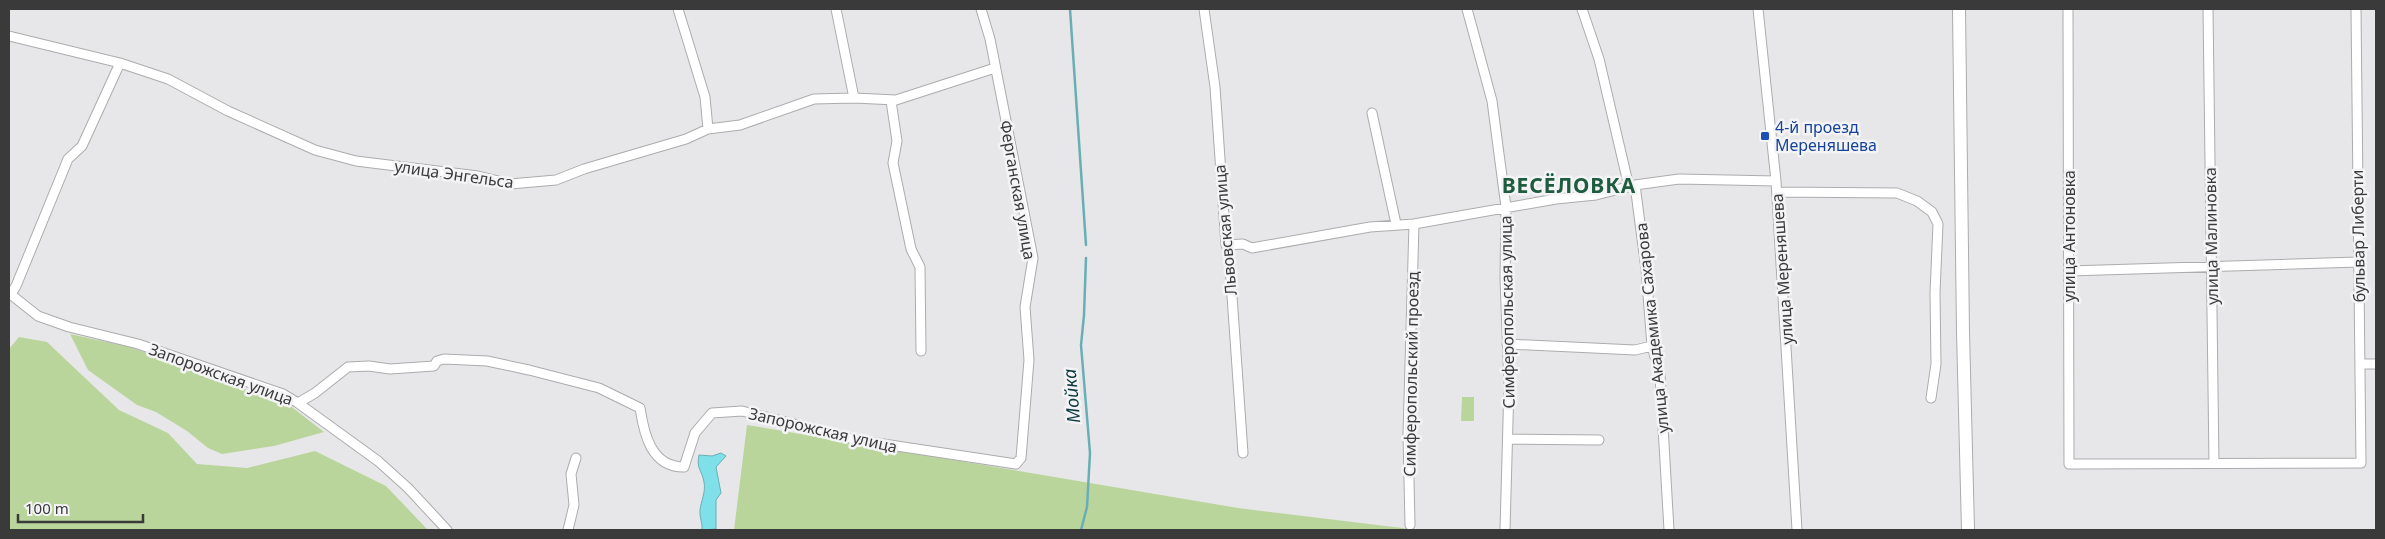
<svg xmlns="http://www.w3.org/2000/svg" width="2385" height="539" font-family="'Noto Sans',sans-serif">
<style>
.green{fill:#bad59c}
.water{fill:#7fe0e9;stroke:#6aaeb5}
.lines{fill:none;stroke-linecap:round;stroke-linejoin:round}
.stream{stroke:#6aaeb5;stroke-width:2.5}
.street-casing{stroke:#acacae;stroke-width:11}
.secondary-casing{stroke:#acacae;stroke-width:14}
.street{stroke:#fff;stroke-width:9}
.secondary{stroke:#fff;stroke-width:12}
.transit-dot{fill:#1a4fb4;stroke:#f4f4f6;stroke-width:2}
.labels{text-anchor:middle;stroke-width:5;stroke-linejoin:round;paint-order:stroke}
.transit-label{font-size:16px;fill:#164399;stroke:#f4f4f6;text-anchor:start}
.street-label{font-size:16px;fill:#3a3a3b;stroke:#f4f4f6}
.water-label{font-size:18px;font-style:italic;fill:#0c3b3f;stroke:#f4f4f6}
.district-label{font-size:21px;font-weight:bold;letter-spacing:1px;fill:#1e5c3f;stroke:#f4f4f6}
</style>
<rect width="100%" height="100%" fill="#e7e7e9"/>
<path class="green" d="M70,334L130,347L289,405L324,432L274,446L222,454L208,448L187,431L156,412L137,405L88,370Z
M19,337L47,342L119,410L168,433L197,464L247,468L315,451L386,486L428,530H9V349Z
M1462,397H1474V421H1461Z
M747,425L1238,508L1419,530H734Z"/>
<path class="water" d="M721,453L726,456L716,467L721,493L716,500V529L702,530C703,523 699,517 700,510C701,501 706,492 704,482C702,470 696,469 699,455L712,456Z"/>
<g class="lines">
<path class="stream" d="M1070,9L1086,245
M1081,530L1087,507L1090,453L1081,345L1084,315L1086,258"/>
<defs>
<path id="street" d="M678,9L705,97L708,129
M836,9L854,98
M1204,9L1215,87L1226,245L1229,253L1243,453
M1467,9L1492,101L1506,207L1505,278L1509,385L1505,530
M1582,9L1599,59L1629,187
M1758,9L1776,181L1797,530
M2068,9L2069,464L2361,463L2356,9
M2208,9L2214,463
M9,36L120,63L168,79L228,111L315,150L356,161L478,176L510,184L556,180L584,169L686,139L708,129L740,125L814,99L854,98L896,100L995,68
M891,101L897,141L893,163L911,249L920,267L921,351
M1372,113L1396,224
M1635,185L1646,269L1652,346L1660,375L1669,530
M1777,192L1897,193L1917,201L1932,212L1938,224L1935,293L1936,364L1931,398
M1226,245L1243,244L1252,248L1370,227L1414,224L1556,199L1596,195L1635,185L1679,179L1776,181
M2069,271L2358,262
M9,293L38,316L69,327L138,344L283,394L298,403L315,393L348,367L369,366L390,369L434,366L437,361L444,359L487,361L529,370L599,388L640,408C644,434 651,467 684,467L695,433L712,413L742,411L857,440L1016,464L1021,458L1029,360L1025,307L1033,258L990,39L981,9
M11,294L16,286L68,159L82,146L120,63
M1507,344L1635,350L1652,346
M2360,364H2376
M298,403L378,461L408,488L447,530
M1508,439L1599,440
M1410,525L1408,435L1414,224
M568,530L574,505L571,474L576,458"/>
<path id="secondary" d="M1959,9L1963,332L1968,530"/>
</defs>
<use href="#street" class="street-casing"/>
<use href="#secondary" class="secondary-casing"/>
<use href="#street" class="street"/>
<use href="#secondary" class="secondary"/>
</g>
<rect class="transit-dot" x="1760" y="131" width="10" height="10" rx="2.5"/>
<g class="labels">
<g class="transit-label">
<text x="1775" y="133">4-й проезд<tspan x="1775" dy="18">Мереняшева</tspan></text>
</g>
<g class="street-label">
<text transform="translate(454 174) rotate(8)" y="6">улица Энгельса</text>
<text transform="translate(1018 190) rotate(80)" y="6">Ферганская улица</text>
<text transform="translate(1225 230) rotate(-95)" y="6">Львовская улица</text>
<text transform="translate(2069 236) rotate(-90)" y="6">улица Антоновка</text>
<text transform="translate(2211 236) rotate(-91)" y="6">улица Малиновка</text>
<text transform="translate(2358 236) rotate(-91)" y="6">бульвар Либерти</text>
<text transform="translate(1782 269) rotate(-94)" y="6">улица Мереняшева</text>
<text transform="translate(1507 312) rotate(-91)" y="6">Симферопольская улица</text>
<text transform="translate(1652 328) rotate(-96)" y="6">улица Академика Сахарова</text>
<text transform="translate(221 374) rotate(20)" y="6">Запорожская улица</text>
<text transform="translate(1411 374) rotate(-89)" y="6">Симферопольский проезд</text>
<text transform="translate(823 430) rotate(13)" y="6">Запорожская улица</text>
</g>
<g class="water-label">
<text transform="translate(1072 396) rotate(-95)" y="6">Мойка</text>
</g>
<g class="district-label">
<text x="1569" y="193">ВЕСЁЛОВКА</text>
</g>
</g>
<rect width="2385" height="539" fill="none" stroke="#3a3a3b" stroke-width="20"/>
<path d="M18 514v8h125v-8" fill="none" stroke="#3a3a3b" stroke-width="2.5"/>
<text x="25" y="514" font-size="15" fill="#3a3a3b" stroke="#f4f4f6" stroke-width="4" paint-order="stroke">100 m</text>
</svg>
